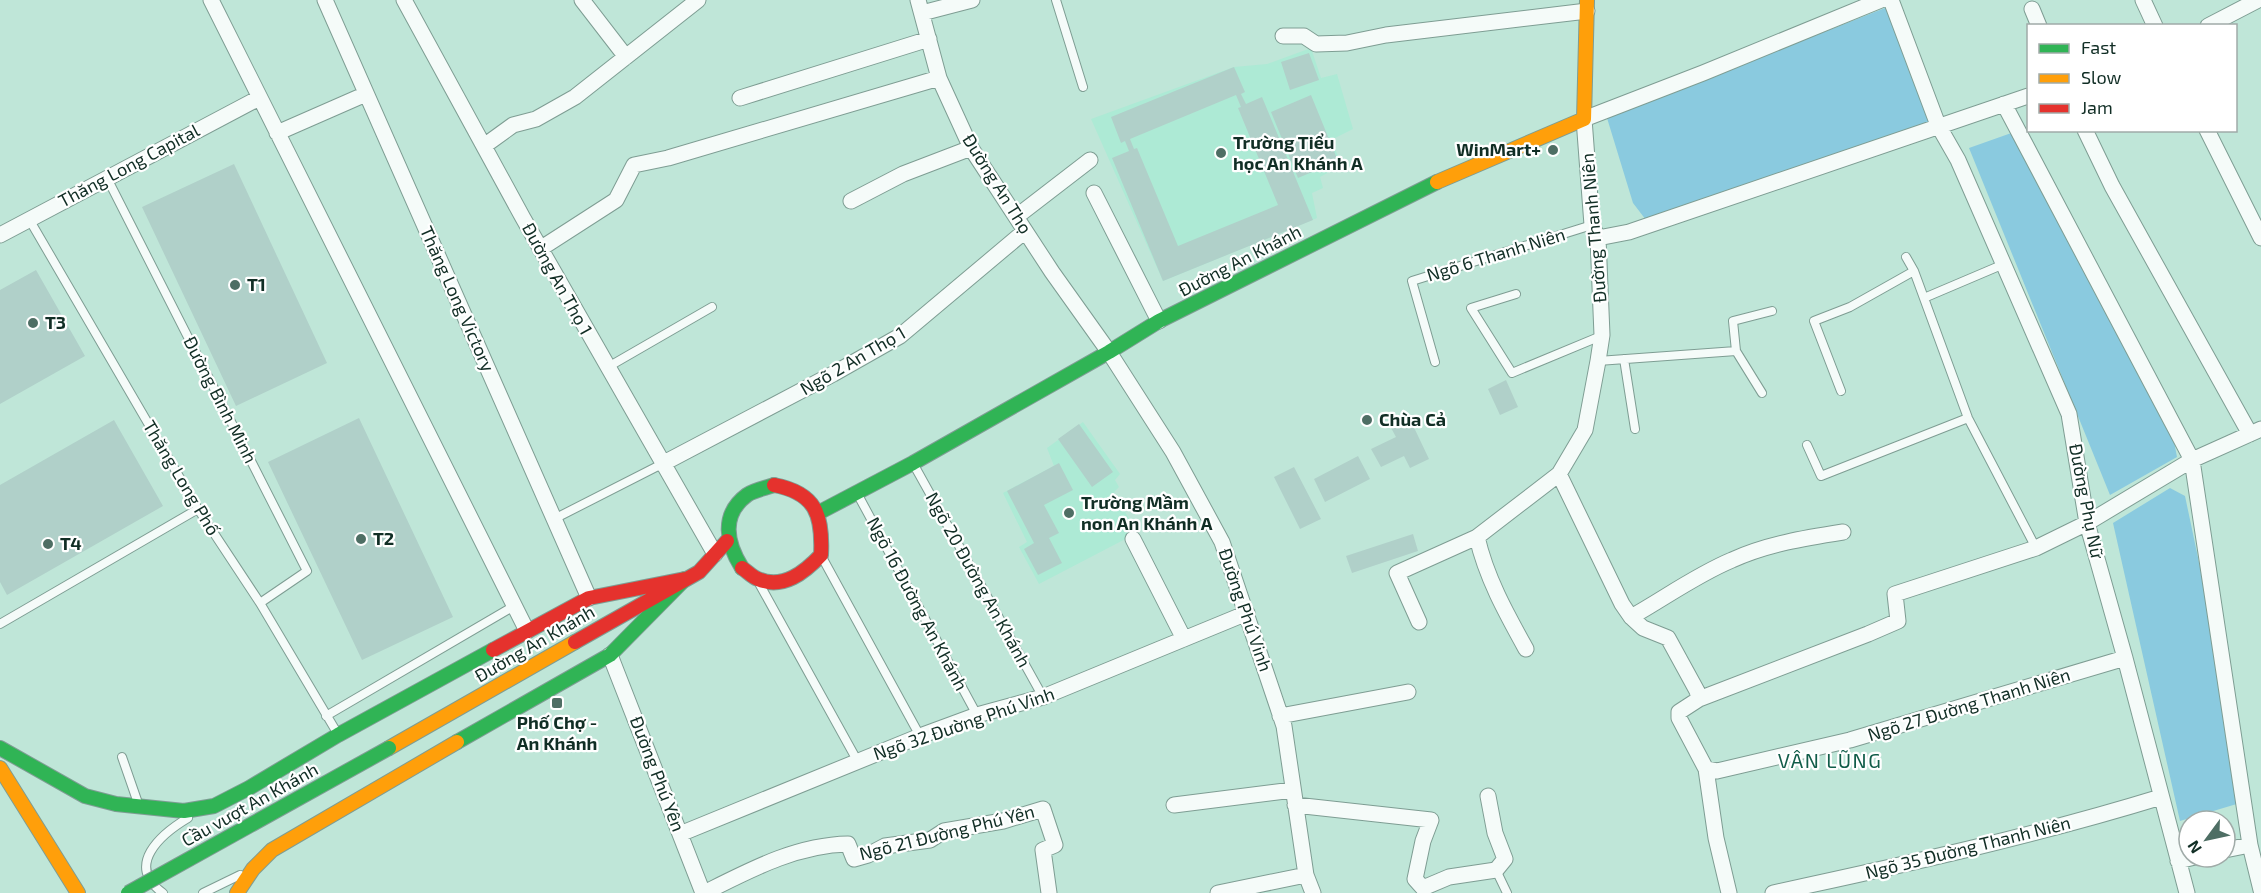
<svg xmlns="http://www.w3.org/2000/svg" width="2261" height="893" font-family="'Exo 2',sans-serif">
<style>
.built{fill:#adead5}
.water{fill:#8acadf}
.building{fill:#b0d0c9;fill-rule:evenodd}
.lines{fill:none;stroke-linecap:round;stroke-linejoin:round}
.lane-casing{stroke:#7e9d93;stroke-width:10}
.street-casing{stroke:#7e9d93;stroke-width:17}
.fast-casing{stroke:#7e9d93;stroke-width:16}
.slow-casing{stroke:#7e9d93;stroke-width:16}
.jam-casing{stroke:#7e9d93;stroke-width:16}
.lane{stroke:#f5fbf9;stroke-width:8}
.street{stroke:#f5fbf9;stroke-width:15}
.fast{stroke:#30b455;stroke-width:14}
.slow{stroke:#ff9f0a;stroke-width:14}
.jam{stroke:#e5322d;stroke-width:14}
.fast-bridge-casing{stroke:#7e9d93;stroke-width:16;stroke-linecap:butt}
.fast-bridge{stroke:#30b455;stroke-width:14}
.poi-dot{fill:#4e6e64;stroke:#fff;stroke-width:2}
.labels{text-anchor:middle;stroke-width:4.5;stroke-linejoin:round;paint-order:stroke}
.poi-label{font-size:18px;font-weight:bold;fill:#112e25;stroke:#fff;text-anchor:start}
.street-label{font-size:18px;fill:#112e25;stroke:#fff}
.neighbourhood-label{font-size:20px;letter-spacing:1.5px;fill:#115d49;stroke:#fff}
</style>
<rect width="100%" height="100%" fill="#bfe6d8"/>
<path class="built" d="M1311,48L1321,78L1337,74L1353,129L1331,140L1342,165L1320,177L1323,188L1312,193L1317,218L1163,281L1091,119L1234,67L1267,64Z
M1083,422L1120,474L1115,480L1119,487L1114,492L1137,533L1039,584L1019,547L1027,542L1003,493L1054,466L1047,448Z"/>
<path class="water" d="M1890,6L1935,113L1924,130L1646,220L1633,203L1607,118Z
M2017,131L2173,436L2177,457L2110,495L1969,148Z
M2170,488L2185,496L2240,757V803L2180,821L2113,523Z"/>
<path class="building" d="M1309,53L1319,80L1290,90L1281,62Z
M1234,67L1245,92L1241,94L1246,104L1262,97L1313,220L1163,281L1112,158L1129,151L1125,141L1121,143L1111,117ZM1236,95L1241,107L1238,108L1278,205L1178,246L1137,148L1134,149L1130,139Z
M1311,95L1338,161L1298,178L1271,112Z
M234,164L327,363L236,406L142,207Z
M36,270L85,356L0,404V290Z
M1506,380L1518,407L1500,415L1488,389Z
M1409,417L1429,459L1410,468L1404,456L1381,467L1371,449L1396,437L1390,426Z
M359,418L453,617L362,660L268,462Z
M114,420L163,506L7,595L0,582V485Z
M1079,424L1113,472L1092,487L1058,439Z
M1358,456L1370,479L1325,502L1314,479Z
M1059,463L1073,490L1044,505L1059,533L1049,538L1062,563L1038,575L1024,549L1034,543L1007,491Z
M1294,467L1321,519L1300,529L1274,477Z
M1413,534L1418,551L1352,573L1346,556Z"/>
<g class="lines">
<defs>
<path id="lane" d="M1056,0L1083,87
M107,178L307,571L260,603
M29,219L198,509L260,603L336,731
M1906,257L1914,271L1968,418L2036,548
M1516,294L1471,308L1512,373L1601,336
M1924,298L2004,264
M1736,351L1762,393
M1624,359L1635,429
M1598,361L1736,351L1733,321L1772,311
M1435,362L1412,281L1592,225
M608,367L712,307
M1841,391L1814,321L1850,307L1914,271
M1807,445L1821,476L1968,418
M914,465L1043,697
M858,495L977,715
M554,519L662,464
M823,559L920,736
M760,585L858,762
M0,624L198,509
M326,716L514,606
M122,757L138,803
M1496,870L1507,893
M163,893C124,866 161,834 188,818
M203,893L240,875"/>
<path id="street" d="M211,0L527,631
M325,0L589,598
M404,0L523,218L715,554
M582,0L626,57
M918,0L939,78L971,148L1052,272L1109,352L1173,452L1222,542L1284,726L1306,875L1313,893
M1891,0L1938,125L1958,160L2069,414L2087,523L2125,658L2187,893
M2143,0L2155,26
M2032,9L2039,26
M922,13L972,0
M2208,26L2258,0
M1283,36H1304L1316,44L1347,43L1386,35L1587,11
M740,98L929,39
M2004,104L2192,460L2250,845L2261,890
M2085,130L2112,186L2250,434
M2207,130L2261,238
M277,133L366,94
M484,146L513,125L536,119L575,97L698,0
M1094,193L1159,321
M851,201L903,174L971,148
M1016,217L1090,160
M0,235L259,98
M1598,238L1629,232L2028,96
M540,249L616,200L634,165L668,158L939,78
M662,464L833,374L900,336L1025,231
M1559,474L1622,604L1631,617L1643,628L1668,638L1697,691L1699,699L1679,712V718L1706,769L1716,838L1729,893
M1477,537C1486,577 1506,613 1526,649
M1133,539L1184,639
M1631,617C1665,598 1696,575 1732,560C1767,544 1805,538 1843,532
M1419,622L1397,573L1477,537L1559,474L1585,430L1598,361L1602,335L1598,238L1592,225L1584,119L1703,73L1881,0
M610,655L703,893
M1699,699L1868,634L1898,621L1895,594L2036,548L2087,523L2192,460L2261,429
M1280,716L1408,692
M1706,769L1717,771L1850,740L2125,658
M1174,805L1293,790
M1295,805L1431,820L1423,841L1415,879L1423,888L1449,877L1496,870L1505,859L1495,833L1488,796
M680,834L920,736L977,715L1043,697L1247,613
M2225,850L2250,845
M2178,861L2195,857
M704,893C750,870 796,845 848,844L854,859L868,855L885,846L930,840L944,831L1003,821L1043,809L1055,845L1043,850L1049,893
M1218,893L1306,875
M1773,893C1903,865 2034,836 2161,797"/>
<path id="fast" d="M818,513L913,463L1109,352L1159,321L1437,182
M742,568C727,544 720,515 747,495C754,490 766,488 774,485
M457,742L610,655L685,579
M0,748L85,796L116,804L184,811L214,806L249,788L338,735L493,650"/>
<path id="slow" d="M1437,182L1584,119L1587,0
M389,748L575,642
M0,768L78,893
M237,893L253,869L272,850L457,742"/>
<path id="jam" d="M742,568C747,571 752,577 758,579C783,590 805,572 821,555C823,515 816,493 774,485
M575,642L699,572L727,541
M493,650L589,598L685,579"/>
</defs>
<use href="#lane" class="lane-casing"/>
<use href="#street" class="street-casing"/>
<use href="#fast" class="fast-casing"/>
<use href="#slow" class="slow-casing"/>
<use href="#jam" class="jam-casing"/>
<use href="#lane" class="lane"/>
<use href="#street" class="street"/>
<use href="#fast" class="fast"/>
<use href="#slow" class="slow"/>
<use href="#jam" class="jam"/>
<defs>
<path id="fast-bridge" d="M128,893L389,748"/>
</defs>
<use href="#fast-bridge" class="fast-bridge-casing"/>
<use href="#fast-bridge" class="fast-bridge"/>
</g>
<g class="poi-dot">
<circle cx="1553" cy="150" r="6"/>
<circle cx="1221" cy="153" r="6"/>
<circle cx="235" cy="285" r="6"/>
<circle cx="33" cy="323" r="6"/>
<circle cx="1367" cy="420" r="6"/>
<circle cx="1069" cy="513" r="6"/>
<circle cx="361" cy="539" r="6"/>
<circle cx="48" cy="544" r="6"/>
<rect x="551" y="697" width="12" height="12" rx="3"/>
</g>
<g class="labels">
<g class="poi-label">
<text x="1233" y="149">Trường Tiểu<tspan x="1233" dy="21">học An Khánh A</tspan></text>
<text x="1541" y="156" text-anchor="end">WinMart+</text>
<text x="247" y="291">T1</text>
<text x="45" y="329">T3</text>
<text x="1379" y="426">Chùa Cả</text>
<text x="1081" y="509">Trường Mầm<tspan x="1081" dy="21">non An Khánh A</tspan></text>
<text x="373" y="545">T2</text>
<text x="60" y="550">T4</text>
<text x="557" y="729" text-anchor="middle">Phố Chợ -<tspan x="557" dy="21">An Khánh</tspan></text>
</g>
<g class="street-label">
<text transform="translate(129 166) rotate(-28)" y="6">Thăng Long Capital</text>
<text transform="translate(997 184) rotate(58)" y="6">Đường An Thọ</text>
<text transform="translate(1594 228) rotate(-95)" y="6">Đường Thanh Niên</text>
<text transform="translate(1496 255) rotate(-17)" y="6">Ngõ 6 Thanh Niên</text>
<text transform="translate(1240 261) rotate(-27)" y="6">Đường An Khánh</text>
<text transform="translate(557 279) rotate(61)" y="6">Đường An Thọ 1</text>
<text transform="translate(457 299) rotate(66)" y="6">Thăng Long Victory</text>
<text transform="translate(853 361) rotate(-30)" y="6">Ngõ 2 An Thọ 1</text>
<text transform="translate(220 400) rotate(63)" y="6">Đường Bình Minh</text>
<text transform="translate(181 478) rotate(59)" y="6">Thăng Long Phố</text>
<text transform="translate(2086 501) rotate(79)" y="6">Đường Phụ Nữ</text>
<text transform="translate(978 580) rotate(61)" y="6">Ngõ 20 Đường An Khánh</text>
<text transform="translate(917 604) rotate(62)" y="6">Ngõ 16 Đường An Khánh</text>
<text transform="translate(1245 610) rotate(71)" y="6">Đường Phú Vinh</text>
<text transform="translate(535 644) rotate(-30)" y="6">Đường An Khánh</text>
<text transform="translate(1969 705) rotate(-17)" y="6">Ngõ 27 Đường Thanh Niên</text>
<text transform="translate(964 724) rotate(-19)" y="6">Ngõ 32 Đường Phú Vinh</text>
<text transform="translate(657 774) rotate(69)" y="6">Đường Phú Yên</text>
<text transform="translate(250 805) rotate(-29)" y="6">Cầu vượt An Khánh</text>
<text transform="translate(947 833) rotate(-14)" y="6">Ngõ 21 Đường Phú Yên</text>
<text transform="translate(1968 848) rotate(-14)" y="6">Ngõ 35 Đường Thanh Niên</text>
</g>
<g class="neighbourhood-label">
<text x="1830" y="768">VÂN LŨNG</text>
</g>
</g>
<rect x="2027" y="24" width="210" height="108" fill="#ffffff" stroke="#a0aba8" stroke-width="1.5"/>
<rect x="2039" y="44" width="30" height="9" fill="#30b455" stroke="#a0aba8" stroke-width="1.5"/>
<text x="2081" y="54" font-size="18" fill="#112e25">Fast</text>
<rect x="2039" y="74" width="30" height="9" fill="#ff9f0a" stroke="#a0aba8" stroke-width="1.5"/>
<text x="2081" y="84" font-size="18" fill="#112e25">Slow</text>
<rect x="2039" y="104" width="30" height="9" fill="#e5322d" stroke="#a0aba8" stroke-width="1.5"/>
<text x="2081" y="114" font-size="18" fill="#112e25">Jam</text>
<g transform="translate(2207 839) rotate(237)"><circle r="28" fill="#ffffff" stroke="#a0aba8" stroke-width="1.5"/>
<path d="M0-4.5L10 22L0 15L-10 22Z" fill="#4e6e64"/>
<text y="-9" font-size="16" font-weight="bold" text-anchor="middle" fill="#112e25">N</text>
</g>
</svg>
